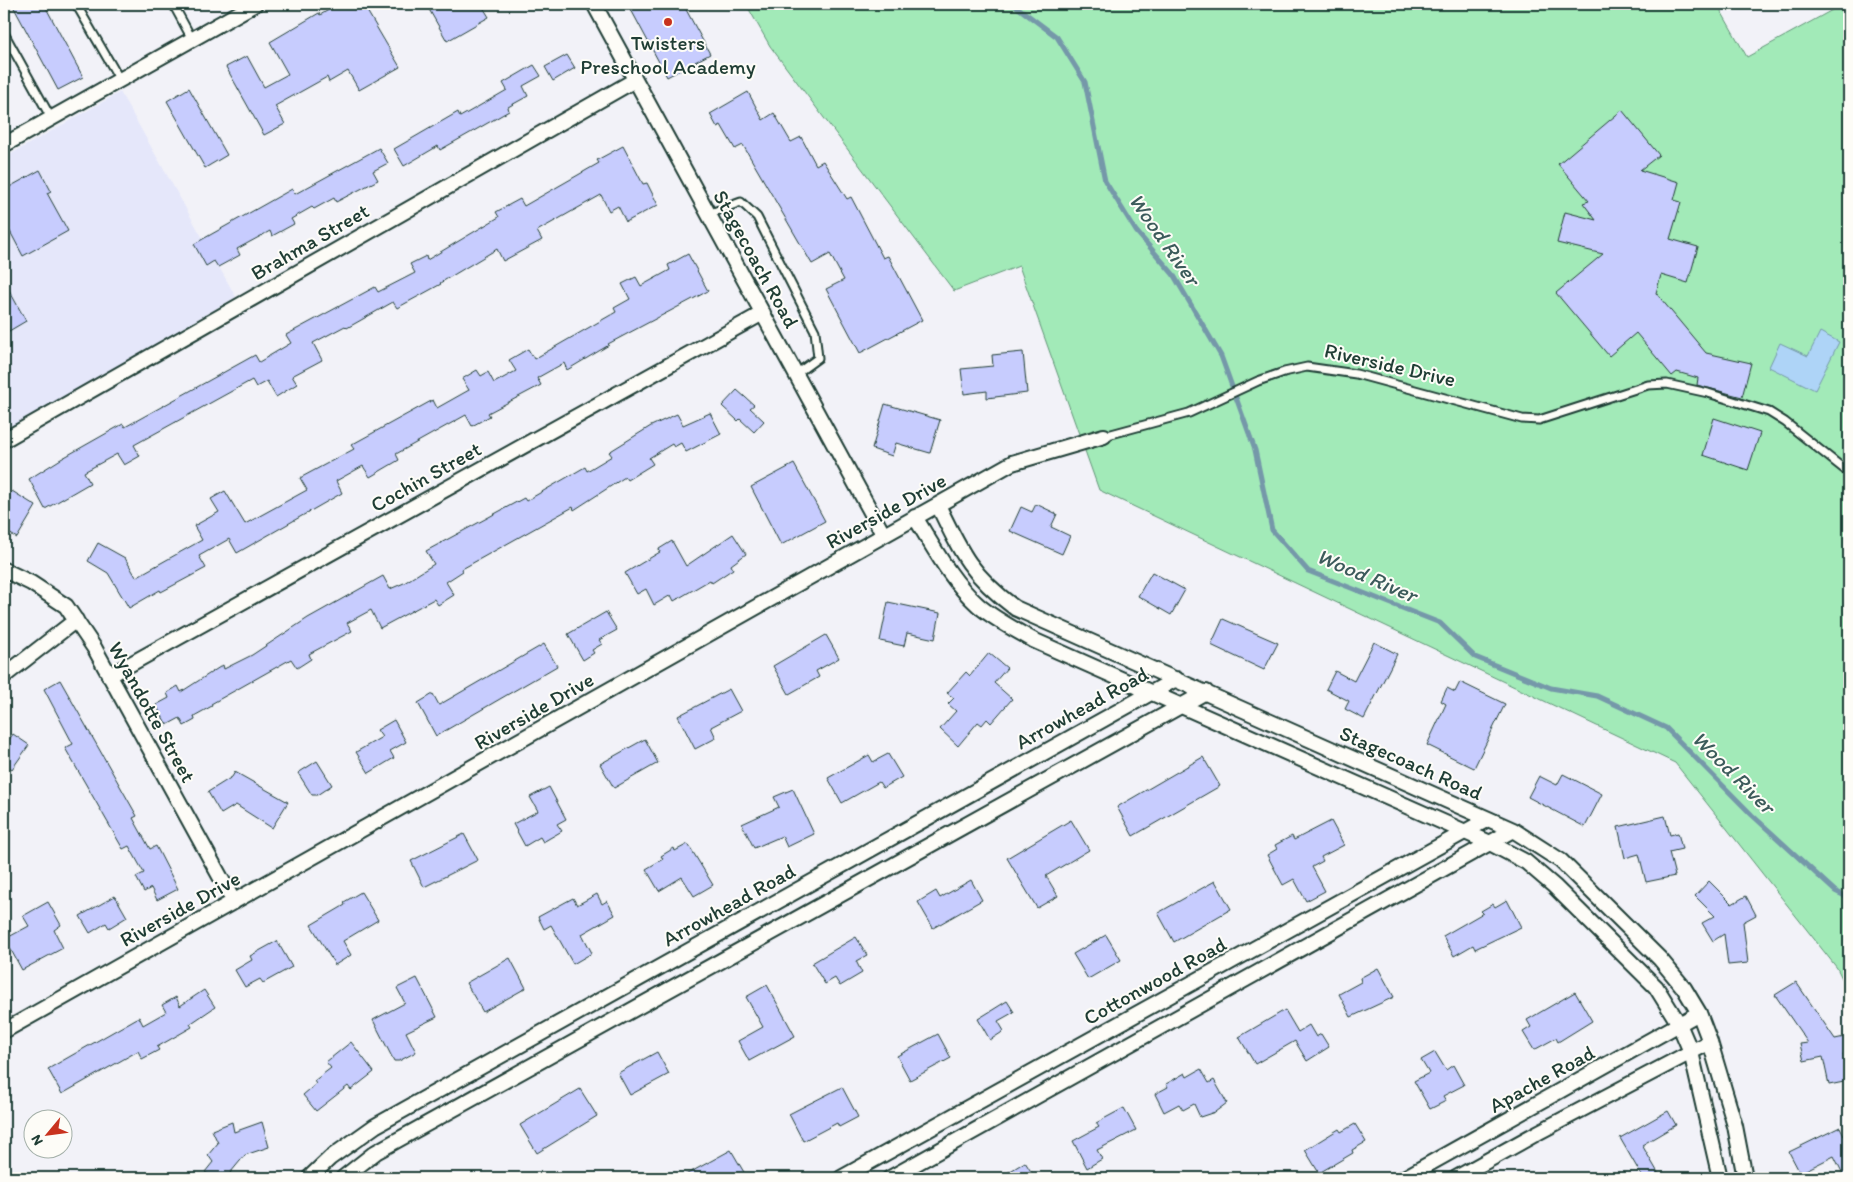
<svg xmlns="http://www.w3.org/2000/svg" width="1853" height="1182" font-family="Itim,sans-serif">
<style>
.built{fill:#e5e7fa}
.green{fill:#a2eab8;stroke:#609476}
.water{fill:#aed4f7;stroke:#7598a9}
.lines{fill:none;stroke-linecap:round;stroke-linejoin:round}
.stream{stroke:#7598a9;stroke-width:5}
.building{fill:#c7ccfe;stroke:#1f3d34}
.lane-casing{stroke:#1f3d34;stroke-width:11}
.street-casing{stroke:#1f3d34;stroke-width:18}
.lane{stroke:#fdfcf7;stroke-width:7}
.street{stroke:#fdfcf7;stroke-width:14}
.poi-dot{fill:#c8321e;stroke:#fdfcf7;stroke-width:2}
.labels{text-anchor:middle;stroke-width:4;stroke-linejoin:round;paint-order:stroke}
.poi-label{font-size:21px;fill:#1f3d34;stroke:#fdfcf7}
.street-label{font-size:21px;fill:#1f3d34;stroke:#fdfcf7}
.water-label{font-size:22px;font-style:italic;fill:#3c5b5b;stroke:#fdfcf7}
</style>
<rect width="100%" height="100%" fill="#f2f2f8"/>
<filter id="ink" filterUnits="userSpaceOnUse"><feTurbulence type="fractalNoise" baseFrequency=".02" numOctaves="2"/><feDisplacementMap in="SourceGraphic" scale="10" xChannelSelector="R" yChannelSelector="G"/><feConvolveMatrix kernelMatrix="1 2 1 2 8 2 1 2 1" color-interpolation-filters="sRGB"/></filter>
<g filter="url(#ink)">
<path class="built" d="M120,92L236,297L4,431V158Z"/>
<path class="green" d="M746,4H1717L1747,57L1843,4H1849V993L1837,968L1675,763L1099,490L1019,266L954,291L770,46Z"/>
<path class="water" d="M1820,332L1839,342L1815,390L1769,367L1780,343L1808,356Z"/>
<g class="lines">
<path class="stream" d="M1013,4L1057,37L1085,82L1105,181L1136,231L1173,274L1221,356L1255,450L1272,530L1308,571L1440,623L1475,657L1551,688L1597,696L1666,728L1752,815L1835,891L1849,898"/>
</g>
<path class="building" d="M12,4H44L83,77L58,90Z
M339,4H363L400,67L359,90L348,71L329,82L327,77L275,106L285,124L264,135L226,67L247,56L264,87L288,74L270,42L319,13L320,15Z
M426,4H481L489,17L447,41Z
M628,4H683L710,54L667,77Z
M567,55L575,68L553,81L545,67Z
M534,65L541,76L523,86L528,96L508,107L509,111L440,150L438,146L404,166L394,149L458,112L460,117L507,90L503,83Z
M189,88L227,155L205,168L167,101Z
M748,92L763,120L774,113L791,142L801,137L816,165L823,161L847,199L851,197L883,258L888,256L922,320L860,353L826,289L844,280L830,254L812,264L743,145L735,149L721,125L717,127L710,114Z
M1622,110L1659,155L1640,170L1679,182L1674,200L1681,202L1670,239L1698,247L1688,283L1661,275L1656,293L1706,353L1751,363L1742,397L1697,385L1698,378L1677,372L1672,376L1636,333L1609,356L1556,293L1603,254L1557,243L1565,212L1596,220L1583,203L1589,201L1558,164Z
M623,146L643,184L647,183L658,205L626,222L618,206L609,211L601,195L537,231L542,240L503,261L497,249L440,283L441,284L397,308L393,302L347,328L345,326L313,343L322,360L292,376L297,384L276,397L267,381L256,387L252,380L134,445L140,456L124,465L117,454L84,472L90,483L45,509L29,479L61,459L123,424L125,427L255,355L259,362L291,343L286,335L375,287L378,292L415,273L410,264L426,256L427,260L499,217L496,212L520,199L524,206L599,163L597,160Z
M379,148L388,163L373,171L378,180L336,202L334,198L314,209L312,207L291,219L294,224L272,236L270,231L237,249L240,255L218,267L214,261L206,266L194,244L292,189L295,194Z
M40,170L51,191L47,193L68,231L23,256L4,220V190Z
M688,254L708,291L608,344L609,345L567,370L564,363L537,378L541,385L488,413L490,416L472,426L466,415L396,454L399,460L370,477L363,466L336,481L342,493L237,553L229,539L199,556L206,568L161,592L160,590L129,608L108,573L88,561L98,543L125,558L136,577L202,540L194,526L219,512L211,499L225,491L245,524L307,490L300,478L354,449L351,445L433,400L437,408L469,390L462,379L477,370L481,376L488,372L494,383L516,371L509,360L528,349L534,359L616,312L614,308L630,299L622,284L636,277L641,286L670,270L668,265Z
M4,281L26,321L4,334Z
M1023,352L1027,393L987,398V391L964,394L961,369L993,366L992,355Z
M737,390L754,405L750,408L764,421L754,432L740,419L738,421L722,406Z
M885,404L940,420L930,453L896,443L892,456L872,449Z
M710,413L721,434L686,452L681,443L674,447L672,444L649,458L653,464L627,480L625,477L574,510L573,507L462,569L463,571L446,582L454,595L438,605L434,599L380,628L371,610L347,623L352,631L309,654L311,659L297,668L291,659L211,704L212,706L194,716L195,720L184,726L180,718L167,725L156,705L169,698L167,693L178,686L181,692L223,665L224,669L252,655L308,618L383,576L390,589L404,583L434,564L426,551L524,498L526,501L585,467L587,471L612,456L609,452L651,426L677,414L683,425Z
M1714,418L1760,433L1748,470L1703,455Z
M794,464L825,521L781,545L751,487Z
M12,491L36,506L17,538L4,530V503Z
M1036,504L1057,514L1051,527L1070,536L1062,554L1010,531L1021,507L1032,512Z
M733,534L746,554L731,565L733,569L712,583L710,580L674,601L671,595L654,605L646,589L637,594L625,573L660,552L659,549L672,541L686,566Z
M1152,572L1185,590L1171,615L1138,596Z
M888,602L940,613L935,639L907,633L904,646L880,641Z
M606,612L617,630L599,640L602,644L592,650L594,653L583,660L568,634Z
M1223,619L1278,643L1264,670L1211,645Z
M826,635L839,658L816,671L819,677L789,694L773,666Z
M1374,642L1397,654L1364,719L1345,709L1349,701L1326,689L1335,671L1354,681Z
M544,644L557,666L436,736L418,703L433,694L439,705Z
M989,653L1007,668L994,683L1012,699L991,723L987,719L982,725L978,722L958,746L940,729L956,711L948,704L954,698L947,693L966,672L970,676Z
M60,680L137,816L133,818L150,849L156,846L178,889L157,900L151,888L144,892L136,877L144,873L129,846L123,849L65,748L73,744L44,689Z
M1460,682L1505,704L1474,768L1427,745L1446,704L1441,701L1447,688L1455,692Z
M729,689L741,711L711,727L716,738L695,749L678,716Z
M394,720L406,742L390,751L394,758L369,773L356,752L382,737L377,730Z
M13,734L29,745L12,769L4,763V747Z
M645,739L658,763L614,788L600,764Z
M888,754L902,777L883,788L879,782L842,803L828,778L869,755L873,762Z
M1203,757L1220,786L1133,836L1117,807Z
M317,761L332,785L317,795H312L298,773Z
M235,772L288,802L272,828L236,805L221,814L208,792L232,777Z
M1563,774L1602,794L1585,827L1528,797L1539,776L1557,785Z
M549,787L566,819L557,824L562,831L543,842L540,837L525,846L513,824L538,811L530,797Z
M793,789L814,834L787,847L782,836L754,848L742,824L779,807L774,797Z
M1665,816L1670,835L1678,833L1682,849L1669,852L1675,876L1646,882L1639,854L1625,858L1618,827Z
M1071,820L1089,850L1046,876L1058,896L1037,908L1007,858Z
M1331,821L1344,845L1321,857L1323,861L1312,867L1325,891L1306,901L1294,879L1283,885L1267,855L1277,849L1275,845L1292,836L1294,840Z
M464,834L478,860L424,887L411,861Z
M688,844L713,885L694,896L682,877L659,891L646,869L663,859L661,856L674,848L675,851Z
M971,880L982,900L933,928L918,902L936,891L940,898Z
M1215,881L1231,909L1174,942L1158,913Z
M1709,881L1732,904L1746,896L1756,915L1743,922L1748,963L1728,965L1724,934L1713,941L1702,923L1715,916L1695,896Z
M361,892L378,920L343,941L351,955L335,965L311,925L345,905L344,902Z
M597,894L602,904L607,901L615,915L582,934L592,953L573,964L551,925L544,929L538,917L573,898L577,905Z
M115,896L127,917L109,928L106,923L90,933L80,916Z
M1507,900L1521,927L1475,949L1473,945L1454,956L1443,936L1483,913L1481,911L1493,904L1495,907Z
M48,902L61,925L54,930L63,948L22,970L5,939L29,926L23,916Z
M1106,935L1121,960L1088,979L1073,954Z
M856,937L867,955L856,961L862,973L840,986L835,978L825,984L812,963Z
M277,941L292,967L263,983L260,979L245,987L235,970L252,960L250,956Z
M510,958L526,988L483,1012L466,983Z
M1378,968L1394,997L1351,1017L1339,994L1361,982L1360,978Z
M417,978L437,1017L406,1032L416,1052L399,1061H394L373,1020L405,1003L397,988Z
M1796,982L1835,1039L1849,1036V1052L1843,1054L1849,1081L1829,1085L1823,1057L1804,1061L1800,1044L1808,1043L1775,995Z
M767,985L795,1036L749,1061L738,1041L763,1027L746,997Z
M204,990L215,1007L190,1024L192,1027L157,1047L159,1050L142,1059L138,1051L62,1094L48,1069L139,1017L143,1025L166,1012L162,1005L176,997L180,1006Z
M1575,992L1592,1021L1558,1042L1556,1038L1534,1050L1523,1032L1531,1027L1527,1020Z
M1007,1001L1014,1012L998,1021L1004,1031L990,1040L978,1019Z
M1285,1010L1298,1032L1309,1025L1316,1037L1321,1034L1329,1047L1307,1061L1295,1041L1255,1064L1239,1037Z
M938,1034L951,1058L910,1080L897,1056Z
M351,1042L374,1072L351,1090L348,1086L316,1111L303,1095L316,1084L314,1081L331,1068L326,1062Z
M657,1052L669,1074L630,1095L618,1073Z
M1435,1052L1446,1070L1453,1065L1464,1085L1443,1096L1446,1101L1430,1109L1414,1081L1429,1073L1421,1060Z
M1201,1069L1209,1083L1214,1080L1227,1103L1215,1112L1200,1117L1194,1104L1183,1110L1179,1104L1164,1112L1155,1094L1168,1087L1166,1084L1185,1073L1187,1077Z
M842,1087L858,1117L839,1127L837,1123L803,1141L789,1114Z
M580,1089L597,1116L537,1153L520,1125Z
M1124,1108L1136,1130L1097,1150L1102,1159L1087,1168L1073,1141L1099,1127L1096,1123Z
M1668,1111L1676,1125L1642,1145L1661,1178H1643L1620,1138Z
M232,1122L234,1132L262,1122L269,1147L245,1155L226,1178H214L205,1172L213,1162L208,1155L218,1143L212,1130Z
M1355,1124L1366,1142L1352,1150L1353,1153L1319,1173L1305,1150L1339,1129L1341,1132Z
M1840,1127L1849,1145V1178H1845L1834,1156L1800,1173L1789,1152Z
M731,1150L745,1174L738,1178H680Z
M1025,1162L1035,1178H999Z"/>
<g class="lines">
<defs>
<path id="lane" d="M76,4L120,80
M173,4L192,39
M4,33L51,118
M708,214L741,202L757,217L815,331L818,358L796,374
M1104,436L1189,413L1258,381L1284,372L1307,367L1356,374L1522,419L1539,420L1648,385L1667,384L1708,393L1769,412L1785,422L1849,473"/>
<path id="street" d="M594,4L883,534
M4,145L255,4
M4,440L635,80
M938,505C961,553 971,575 1015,608L1513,830L1561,861L1660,959L1684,988L1699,1013L1710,1042L1735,1126L1745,1178
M915,517C934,548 951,581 978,605C994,619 1014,629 1033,640L1490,843L1526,862L1554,886L1656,987L1679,1024L1691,1052L1720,1178
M4,570L31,583L66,606L95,649L234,902
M4,676L76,620
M109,676L763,313
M4,1031L1012,463L1104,436
M309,1178L330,1158L375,1126L1176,679
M343,1178L376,1152L1206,692
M841,1178L1488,819
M890,1178L1513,830
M1404,1178L1699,1013
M1456,1178L1539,1132L1710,1042"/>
</defs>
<use href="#lane" class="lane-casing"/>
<use href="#street" class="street-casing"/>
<use href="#lane" class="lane"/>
<use href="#street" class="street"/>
</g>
</g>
<circle class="poi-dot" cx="668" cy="22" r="5"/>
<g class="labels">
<g class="poi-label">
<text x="668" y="50">Twisters<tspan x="668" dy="24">Preschool Academy</tspan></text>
</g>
<g class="street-label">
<text transform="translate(310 242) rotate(-30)" y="7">Brahma Street</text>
<text transform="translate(756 259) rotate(61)" y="7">Stagecoach Road</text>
<text transform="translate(1390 365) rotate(13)" y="7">Riverside Drive</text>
<text transform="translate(426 477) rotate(-29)" y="7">Cochin Street</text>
<text transform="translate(886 511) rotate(-29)" y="7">Riverside Drive</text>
<text transform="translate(1082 708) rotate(-29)" y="7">Arrowhead Road</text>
<text transform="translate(534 711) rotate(-30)" y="7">Riverside Drive</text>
<text transform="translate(152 712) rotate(61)" y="7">Wyandotte Street</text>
<text transform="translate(1411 763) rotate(24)" y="7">Stagecoach Road</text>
<text transform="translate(729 905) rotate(-29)" y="7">Arrowhead Road</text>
<text transform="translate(180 909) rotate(-29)" y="7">Riverside Drive</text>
<text transform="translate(1155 981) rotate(-29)" y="7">Cottonwood Road</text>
<text transform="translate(1542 1079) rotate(-29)" y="7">Apache Road</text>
</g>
<g class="water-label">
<text transform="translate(1165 239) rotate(55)" y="8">Wood River</text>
<text transform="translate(1367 575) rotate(23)" y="8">Wood River</text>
<text transform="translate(1734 772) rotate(45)" y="8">Wood River</text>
</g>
</g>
<rect width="1853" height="1182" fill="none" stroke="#fdfcf7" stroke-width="20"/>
<rect x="10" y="10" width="1833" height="1162" fill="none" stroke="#1f3d34" stroke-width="2" filter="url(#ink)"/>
<g transform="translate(48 1134) rotate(241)"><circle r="24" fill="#fdfcf7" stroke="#a4b0a9"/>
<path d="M0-4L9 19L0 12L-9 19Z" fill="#c8321e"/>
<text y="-8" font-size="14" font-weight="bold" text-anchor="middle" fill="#1f3d34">N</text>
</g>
</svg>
